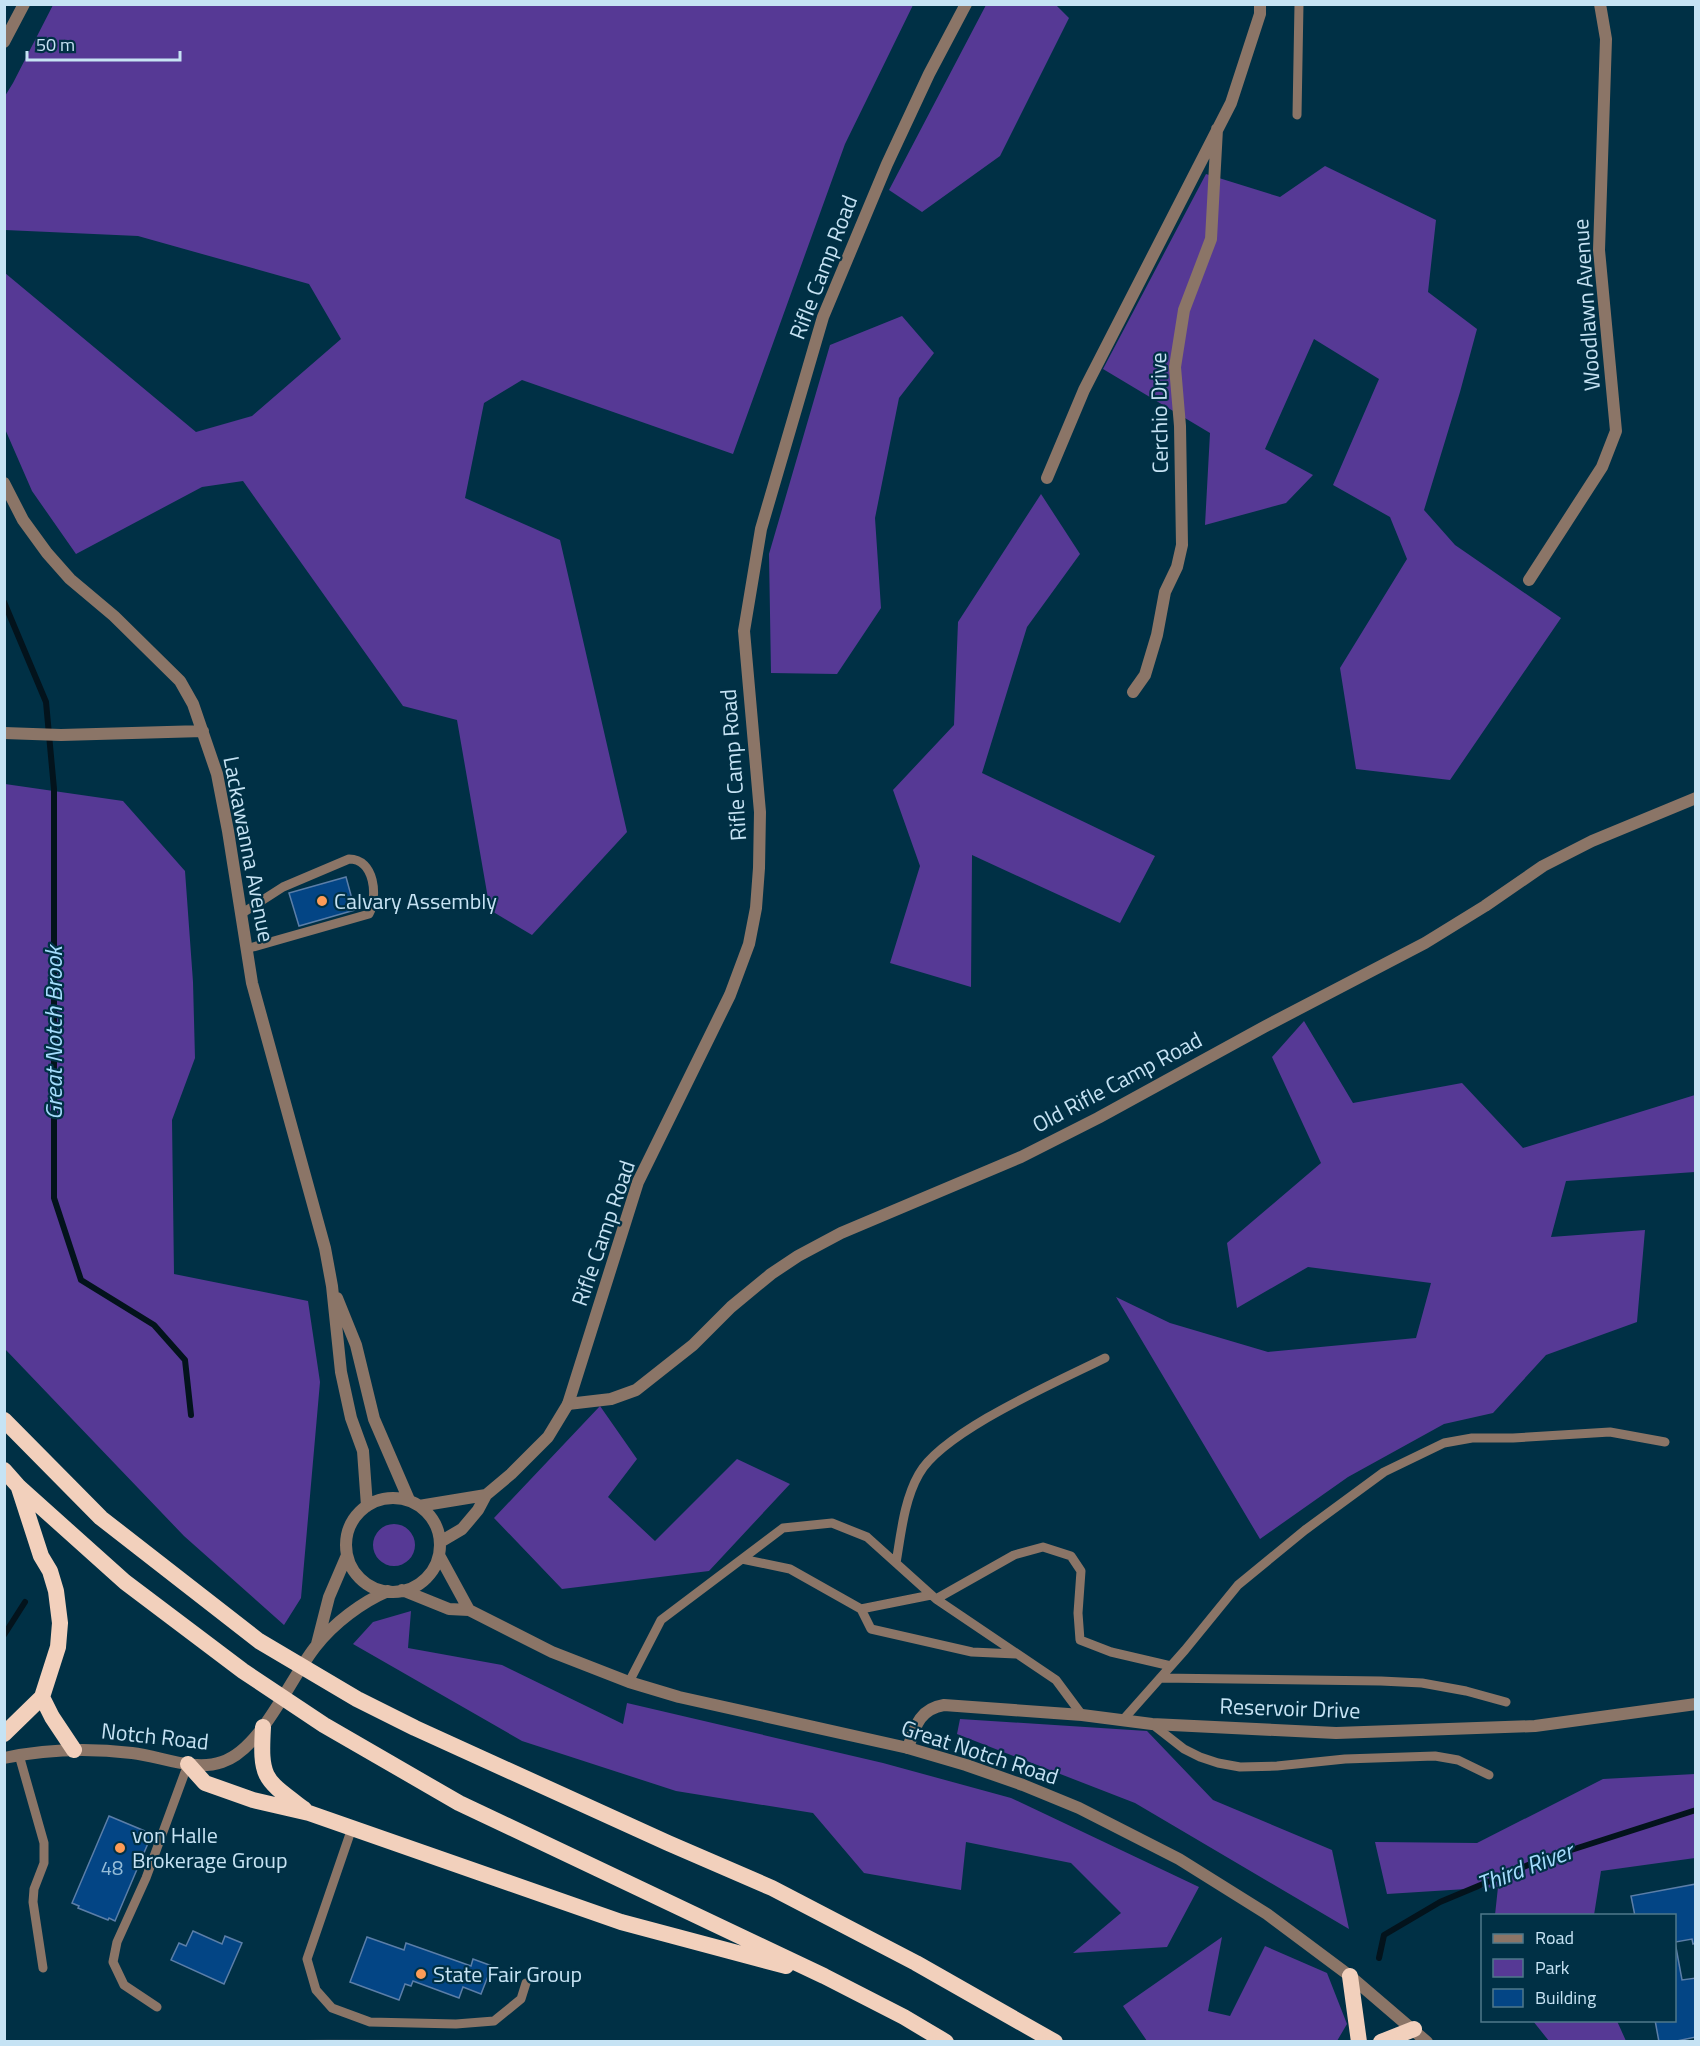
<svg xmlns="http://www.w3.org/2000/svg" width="1700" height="2046" font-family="'Titillium Web',sans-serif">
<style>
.built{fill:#183c4e}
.green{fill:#563995}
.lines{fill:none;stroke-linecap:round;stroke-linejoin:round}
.stream{stroke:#03131c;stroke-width:6}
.building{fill:#034585;stroke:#5b7ea8;stroke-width:1.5}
.service{stroke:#8b7567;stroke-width:9}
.minor{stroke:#8b7567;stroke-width:12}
.tertiary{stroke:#8b7567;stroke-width:12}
.trunk{stroke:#f2d0bc;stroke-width:16}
.poi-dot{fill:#fe9c57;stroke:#003045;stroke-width:2}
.labels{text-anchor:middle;stroke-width:4.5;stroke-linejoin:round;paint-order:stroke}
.number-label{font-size:20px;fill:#95bcd8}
.street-label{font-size:22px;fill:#c6e3f4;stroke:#003045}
.poi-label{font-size:22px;fill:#c6e3f4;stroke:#003045;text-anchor:start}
.water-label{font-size:24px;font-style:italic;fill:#a5ddfd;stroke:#003045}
</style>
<rect width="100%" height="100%" fill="#003045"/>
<path class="built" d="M329,2039L464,2041H467H279Z"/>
<path class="green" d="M53,5H913L845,144L733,454L522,380L484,403L465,498L560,540L627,832L532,935L490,910L457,720L403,706L243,481L202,487L76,554L32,491L5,429V273L196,432L252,416L341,339L309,284L138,236L5,230V96L13,83Z
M986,5H1056L1069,18L1000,156L922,212L889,190Z
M1325,166L1436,220L1428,292L1477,329L1460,392L1424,510L1455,545L1561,618L1450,780L1356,769L1340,668L1407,559L1390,517L1333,485L1379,379L1314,339L1265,449L1313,475L1286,503L1205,525L1210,433L1103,369L1206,174L1280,197Z
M902,316L934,353L899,398L875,518L881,608L837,674L771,673L769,554L830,345Z
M1041,494L1080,554L1027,627L982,773L1155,856L1120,923L972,855L971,987L890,963L920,866L893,790L954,725L958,622Z
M5,784L123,801L185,871L193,982L195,1058L172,1120L174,1274L308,1301L320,1382L301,1598L284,1625L184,1536L5,1349Z
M1304,1021L1353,1103L1462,1083L1523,1148L1695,1095V1172L1566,1181L1551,1237L1645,1230L1637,1322L1546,1355L1493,1413L1444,1424L1348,1477L1260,1539L1116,1297L1170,1323L1268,1352L1416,1338L1431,1283L1308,1267L1237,1308L1227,1243L1321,1163L1272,1057Z
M600,1406L637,1459L608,1497L655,1541L737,1459L790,1484L709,1571L562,1589L494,1518Z
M373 1545a21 21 0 1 1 42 0a21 21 0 1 1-42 0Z
M411,1611L408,1648L502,1665L623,1724L627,1703L883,1763L1011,1798L1199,1887L1167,1947L1073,1953L1121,1913L1071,1863L966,1842L961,1890L864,1873L813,1813L676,1791L522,1741L353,1644L373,1622Z
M960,1719L1147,1731L1213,1800L1332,1850L1349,1929L1135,1803L957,1734Z
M1695,1774V1858L1601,1871L1594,1915H1495L1498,1887L1387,1894L1375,1842L1477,1843L1603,1779Z
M1222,1937L1208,2011L1230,2016L1265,1946L1327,1973L1347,2024L1337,2041H1147L1123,2006Z
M1533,2021H1617L1626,2041H1549Z"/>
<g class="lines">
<path class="stream" d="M4,602L46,702L54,789V1198L81,1280L154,1325L185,1360L191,1415
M4,1635L25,1602
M1379,1958L1384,1935L1440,1902L1540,1860L1696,1810"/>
</g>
<path class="building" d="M346,877L355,910L299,926L289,893Z
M109,1816L152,1834L115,1921L109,1918L108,1920L78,1908L79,1906L72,1903Z
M1696,1884V1943L1693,1944L1692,1939L1675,1942L1682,1980L1696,1978V2037L1672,2042H1659L1655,2020H1674V1916H1635L1631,1896Z
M193,1931L222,1944L225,1936L242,1943L224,1984L171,1960L179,1943L186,1946Z
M367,1937L404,1950L406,1943L471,1966L473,1959L492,1966L481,1994L463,1987L459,1998L413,1981L411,1986L405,1984L399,2000L350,1982Z"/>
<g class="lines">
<path class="service" d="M1297,115L1299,4
M241,914L283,887L349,859C375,859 378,897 369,914L246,949
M742,1559L790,1569L861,1609L871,1629L972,1652L1016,1654
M896,1563C901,1534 904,1500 919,1474C943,1431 1059,1381 1105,1358
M936,1599L1014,1555L1043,1547L1071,1556L1081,1571L1078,1613L1080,1640L1111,1652L1171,1666
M861,1609L931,1595
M1160,1678L1381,1681L1422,1683L1466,1691L1506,1702
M629,1682L661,1620L783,1528L832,1523L867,1537L936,1599L1056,1680L1082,1715
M1122,1721L1185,1650L1238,1585L1305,1530L1384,1472L1444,1443L1472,1438H1513L1610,1432L1665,1442
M1152,1724L1184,1749L1200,1757L1218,1763L1240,1767L1277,1766L1345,1759L1435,1756L1458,1760L1489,1775
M19,1755L44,1843V1863L34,1889L33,1902L43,1968
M352,1828L307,1959L316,1990L332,2008L370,2022L456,2024L494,2021L521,1999L526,1983
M157,2007L124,1985L113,1962L117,1942L146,1878L188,1764"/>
<path class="minor" d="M4,42L24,4
M1047,478L1084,390L1231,103L1260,14V4
M1529,580L1602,467L1616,431L1599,250L1606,39L1600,4
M1133,692L1145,675L1157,635L1165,592L1177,567L1182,545L1180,426L1175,367L1184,310L1211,239L1217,129
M568,1404L611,1399L636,1390L693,1345L731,1307L771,1274L798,1256L841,1233L1021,1157L1098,1118L1264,1027L1425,943L1485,906L1543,866L1592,841L1696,798
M908,1748C915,1727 919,1709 944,1705L1082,1715L1152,1724L1336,1733L1535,1726L1696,1704"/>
<path class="tertiary" d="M4,483L23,520L47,553L70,579L114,616L180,681L193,704L217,774L228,831L252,983L325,1248L332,1286L341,1372L351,1418L363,1451L367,1506
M4,733L61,735L203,731
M337,1298L356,1345L374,1419L409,1500
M346 1545a47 47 0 1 1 94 0a47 47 0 1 1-94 0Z
M419,1506L486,1495
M440,1542L462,1529L478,1510L486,1495L511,1474L548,1437L568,1404L638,1182L730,995L749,944L756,908L759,868L760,812L744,631L761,529L823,317L887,164L929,74L966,4
M439,1555L469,1610
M402,1590L449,1609L469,1610L552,1652L629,1682L679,1697L908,1748L966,1765L1023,1785L1079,1808L1179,1859L1267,1914L1350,1976L1427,2042
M317,1644L329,1597L347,1555
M4,1758C47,1749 89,1748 132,1753C161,1756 193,1772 222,1762C262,1749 290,1678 316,1646C334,1623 362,1602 388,1591"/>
<path class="trunk" d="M4,1420L101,1518L259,1641L357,1699L415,1728L668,1843L772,1888L916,1963L1055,2042
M4,1470L19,1487L125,1582L243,1671L324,1725L459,1803L824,1976L904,2017L946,2042
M42,1697L52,1717L74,1750
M263,1727C260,1779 264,1779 304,1809
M4,1734L42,1697L58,1647L60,1623L56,1591L50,1571L41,1556L19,1488
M188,1764L205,1783L253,1800L309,1813L621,1922L786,1966
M1350,1976L1359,2042
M1381,2042L1414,2029"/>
</g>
<g class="poi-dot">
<circle cx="322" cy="901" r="6"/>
<circle cx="120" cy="1848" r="6"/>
<circle cx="421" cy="1974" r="6"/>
</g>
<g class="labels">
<g class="number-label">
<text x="112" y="1875">48</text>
</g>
<g class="street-label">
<text transform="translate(823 267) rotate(-69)" y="8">Rifle Camp Road</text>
<text transform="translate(1586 305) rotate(-94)" y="8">Woodlawn Avenue</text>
<text transform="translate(1159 413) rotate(-91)" y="8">Cerchio Drive</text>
<text transform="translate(733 765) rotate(-94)" y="8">Rifle Camp Road</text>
<text transform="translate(249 849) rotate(79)" y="8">Lackawanna Avenue</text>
<text transform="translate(1117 1082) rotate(-28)" y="8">Old Rifle Camp Road</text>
<text transform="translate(603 1233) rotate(-71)" y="8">Rifle Camp Road</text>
<text transform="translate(1290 1708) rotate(2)" y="8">Reservoir Drive</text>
<text transform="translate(155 1736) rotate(6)" y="8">Notch Road</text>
<text transform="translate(980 1752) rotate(18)" y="8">Great Notch Road</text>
</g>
<g class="poi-label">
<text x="334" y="909">Calvary Assembly</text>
<text x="132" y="1843">von Halle<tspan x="132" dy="25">Brokerage Group</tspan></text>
<text x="433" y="1982">State Fair Group</text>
</g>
<g class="water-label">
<text transform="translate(54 1033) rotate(-90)" y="8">Great Notch Brook</text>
<text transform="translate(1525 1868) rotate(-21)" y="8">Third River</text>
</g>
</g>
<rect width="1700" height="2046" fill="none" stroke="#c6e3f4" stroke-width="12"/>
<rect x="1481" y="1914" width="195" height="108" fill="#003045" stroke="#4f788b" stroke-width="1.5"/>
<rect x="1493" y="1934" width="30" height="9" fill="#8b7567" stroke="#4f788b" stroke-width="1.5"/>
<text x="1535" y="1944" font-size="18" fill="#c6e3f4">Road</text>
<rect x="1493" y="1959" width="30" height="18" fill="#563995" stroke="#4f788b" stroke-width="1.5"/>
<text x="1535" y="1974" font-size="18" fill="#c6e3f4">Park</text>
<rect x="1493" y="1989" width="30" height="18" fill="#034585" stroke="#4f788b" stroke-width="1.5"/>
<text x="1535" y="2004" font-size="18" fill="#c6e3f4">Building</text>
<path d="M27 51v9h153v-9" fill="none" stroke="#c6e3f4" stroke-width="3"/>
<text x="36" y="51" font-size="18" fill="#c6e3f4" stroke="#003045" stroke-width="4.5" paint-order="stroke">50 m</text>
</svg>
